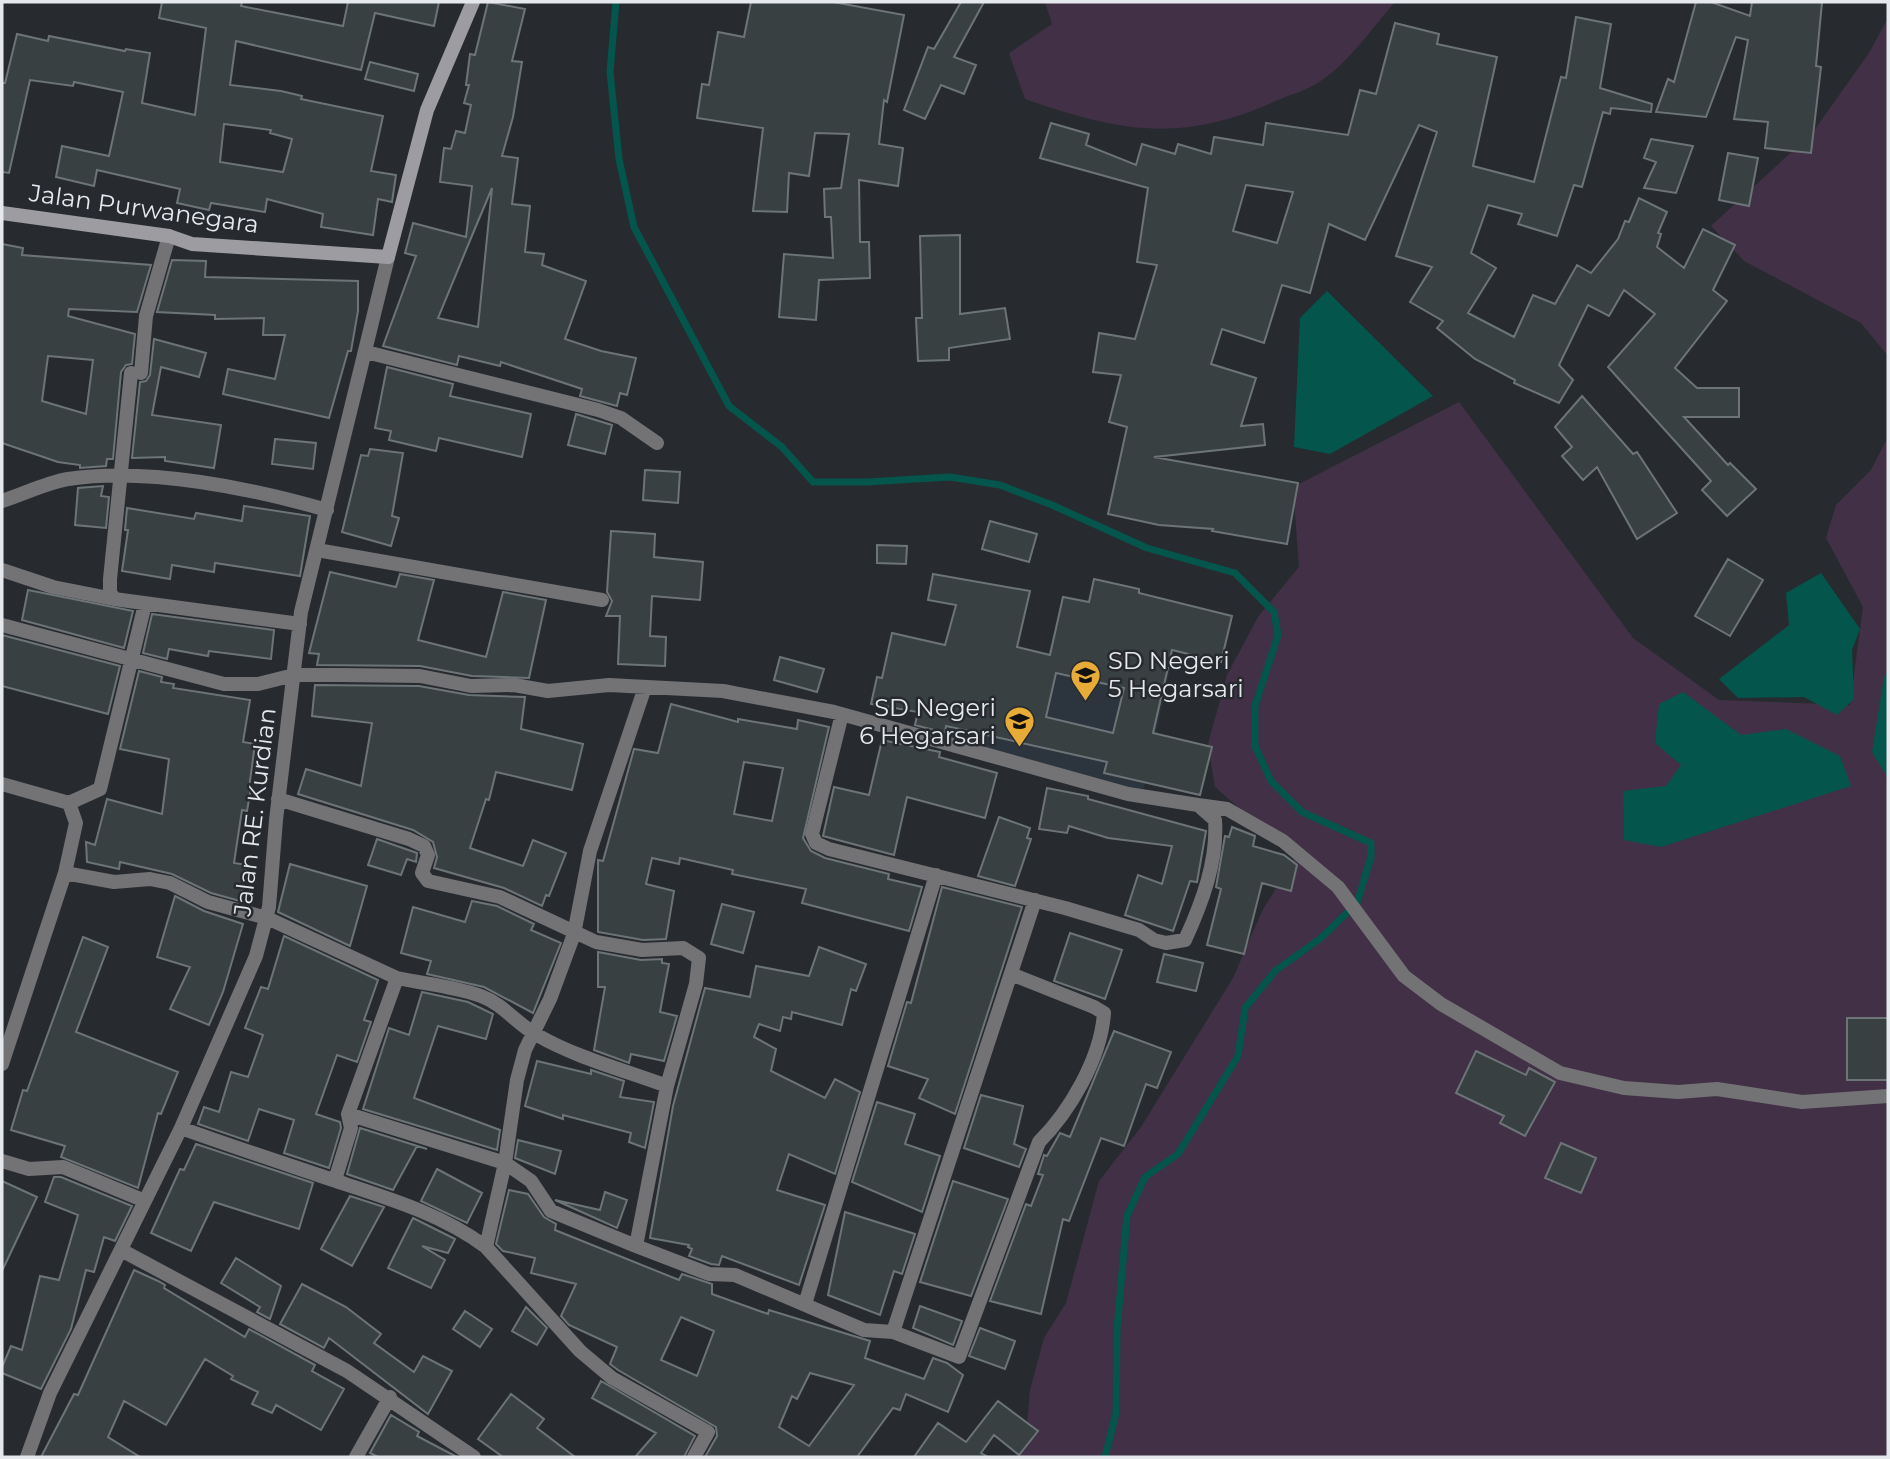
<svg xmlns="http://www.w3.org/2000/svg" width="1890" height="1459" font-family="Montserrat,sans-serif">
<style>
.built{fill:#2c353e}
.green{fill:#423046}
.water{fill:#04554c}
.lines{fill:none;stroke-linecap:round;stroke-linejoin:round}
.stream{stroke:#04554c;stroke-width:7}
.building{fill:#384042;stroke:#6c7477;stroke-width:2;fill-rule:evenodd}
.street{stroke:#737376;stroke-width:14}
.secondary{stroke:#9c9ca1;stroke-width:14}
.labels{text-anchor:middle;stroke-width:5;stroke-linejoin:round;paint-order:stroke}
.street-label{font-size:24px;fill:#e5e8ec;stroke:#272b30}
.poi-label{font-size:24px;fill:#e5e8ec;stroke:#272b30;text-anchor:start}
</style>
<rect width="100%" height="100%" fill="#272b30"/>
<path class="built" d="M1054,632L1172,659L1143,792L912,731L922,687L1045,667Z"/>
<path class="green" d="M1045,2H1395C1373,27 1350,61 1322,80C1310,89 1292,94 1278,100C1182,144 1120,132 1025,99L1009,53L1052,24Z
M1888,18V356L1861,323L1744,261L1711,226L1813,132L1869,53Z
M1459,402L1633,638L1719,700L1850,705L1863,607L1826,538L1836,505L1871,470L1888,437V1457H1017L1025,1450L1030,1390L1044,1338L1066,1303L1099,1181L1141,1127L1233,978L1262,911L1295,857L1215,787L1208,744L1227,675L1258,617L1299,567L1293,487Z"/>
<path class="water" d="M1327,291L1433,396L1330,454L1294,447L1300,318Z
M1821,573L1860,629L1852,650L1854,699L1837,715L1804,697L1738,698L1719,679L1789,625L1786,593Z
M1888,669V778L1872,752L1884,677Z
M1683,692L1741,735L1786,729L1840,756L1851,786L1661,847L1624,840L1623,791L1666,786L1681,765L1655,743L1659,704Z"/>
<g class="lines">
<path class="stream" d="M616,2L610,72L619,159L634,227L729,406L782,447L813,482H867L950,477L1000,485L1052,505L1147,548L1235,573L1274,612L1278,635L1255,706V746L1271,781L1302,812L1371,843V857L1357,903L1321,938L1275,971L1245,1008L1238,1056L1178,1154L1145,1177L1127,1216L1117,1329L1116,1413L1105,1457"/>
</g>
<path class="building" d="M162,2H242L241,6L343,26L348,2H439L434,26L375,13L361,70L236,41L230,85L281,91L302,96L301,99L383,116L371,171L396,175L392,202L378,199L373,235L321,227L323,214L267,199L265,212L211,203L209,210L177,203L180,189L97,170L94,186L56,177L62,146L109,156L123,92L74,82L73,86L30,80L9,173L2,172V83H5L17,34L48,41L49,36L125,51L126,49L150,53L142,103L195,115L206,28L159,18ZM224,124L271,130L270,133L292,139L283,172L220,162Z
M488,2L525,9L512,61L522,62L513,117L502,156L518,158L512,204L530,206L525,252L544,254L542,265L586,281L565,339L601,351L636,358L627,395L620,393L617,406L580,396L582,389L501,362L500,366L459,356L457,365L383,346L416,256L405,253L413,223L466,237L472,186L440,182L444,148L451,149L456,131L465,133L471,105L464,103L469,85H466L470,54L475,55ZM492,188L478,327L438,318L471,238Z
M751,2H833L904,15L887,102L884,100L879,144L903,148L898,186L859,180L860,242H869L870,278L819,280L816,320L779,317L784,254L833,258L831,217H825L824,189L841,188L849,134L815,133L809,176L789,173L787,212L753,211L763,128L697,118L702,84L709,85L718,32L744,37Z
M961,2H984L954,57L976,65L964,94L941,85L925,119L904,110L928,47L934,49Z
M1696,2H1711L1750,16L1752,2H1822L1816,66L1821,67L1811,153L1765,148L1768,122L1734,119L1748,40L1736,37L1706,117L1656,112L1668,79L1674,82Z
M1576,17L1611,24L1600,88L1652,104L1651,112L1611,108L1610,114L1603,112L1582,187L1574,185L1557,236L1518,224L1522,214L1488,205L1471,253L1496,268L1468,313L1514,337L1533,295L1555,304L1577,265L1591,273L1618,239L1625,221L1629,222L1639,198L1667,212L1658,233L1661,234L1657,247L1684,268L1703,229L1735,245L1713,290L1727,301L1675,368L1697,388H1739V417H1684L1728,465L1730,463L1756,489L1727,516L1702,490L1711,481L1608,367L1655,314L1624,290L1609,316L1588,305L1559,365L1573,380L1559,403L1514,383L1515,380L1475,359L1437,328L1443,321L1410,302L1432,267L1396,256L1437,132L1419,125L1365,240L1329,224L1310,293L1282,285L1264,343L1222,329L1211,364L1256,378L1241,426L1263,424L1265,445L1154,457L1298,483L1287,544L1212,531L1213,529L1159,525L1108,514L1127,427L1109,422L1121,375L1093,372L1099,333L1135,339L1157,265L1137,262L1148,188L1040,158L1051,123L1089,134L1086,145L1136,165L1142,144L1175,154L1178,144L1211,154L1214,137L1263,145L1266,123L1348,135L1360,90L1376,94L1395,23L1439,34L1437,44L1497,57L1473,166L1534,182L1561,77L1566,78ZM1246,185L1293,192L1277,243L1233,231Z
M370,62L418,74L414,91L365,79Z
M1651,139L1693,146L1676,193L1644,188L1656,162L1644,158Z
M1728,153L1758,158L1749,206L1719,200Z
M960,235V314L1005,308L1010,339L949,348V360L918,361L916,318H922L920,236Z
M2,244L23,248L22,255L151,265L137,312L69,309L68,316L135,334L132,364L126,365L121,372L113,459H107L106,466L80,468V465L58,462L2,443ZM48,356L93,360L86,414L42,401Z
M172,260L206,261L205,277L358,281V311L351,351H348L329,418L223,394L228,369L275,379L285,335H263L264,318L215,319V315L157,312Z
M154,339L206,353L199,377L161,367L152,415L221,425L214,468L165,461V457L132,458L140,382L146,381L150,375Z
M387,367L453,384L450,396L531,414L522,457L439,438L436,451L389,440L391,431L375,428Z
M1582,396L1633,454L1637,452L1677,513L1637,539L1597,467L1583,480L1562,456L1572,447L1555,427Z
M576,414L612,425L605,454L568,445Z
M275,439L316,443L313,469L272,464Z
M370,449L403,453L392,516L399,518L391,546L342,532L361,455L368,456Z
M645,470L680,472L678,503L643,500Z
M103,486L101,496L109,497L106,528L75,525L78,488Z
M244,506L310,516L300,576L215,563L214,572L172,565L170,579L122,571L128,530H125L127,508L194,519L196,513L242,521Z
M990,521L1037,534L1029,562L982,549Z
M611,531L655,534L654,557L703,562L700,600L652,596L650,636L666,637L665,666L618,664L620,616H606L612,601L607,592Z
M877,545L907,546L906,564L877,563Z
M1728,559L1763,580L1730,636L1695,616Z
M330,572L396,587L400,574L434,580L418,640L486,657L503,592L546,600L529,678L472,676L420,666L317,665L319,654L309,653Z
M933,574L1030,591L1017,647L1050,655L1063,597L1089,602L1094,579L1139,589V593L1232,616L1221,662L1172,650L1153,733L1212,747L1200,795L1104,773L1107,762L946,726L945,733L915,725L918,712L871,704L877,677L882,678L892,633L945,645L956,605L928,600ZM1056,673L1124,688L1113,733L1046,717Z
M28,590L133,611L124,648L22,620Z
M152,614L274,630L271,659L209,651L208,656L169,649L167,659L143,653Z
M2,635L120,666L108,714L2,686Z
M780,657L824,669L817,692L774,680Z
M139,671L162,677L161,682L174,684L173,688L250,700L243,742L255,744L249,788H251L247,811L242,810L234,863L247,865L240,901L211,893L172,874L120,862L119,869L87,862L86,842L95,845L107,799L162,814L169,759L120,749Z
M315,685L419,686L469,695L525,697L521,729L583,744L572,790L496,772L489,800L486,799L470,848L523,866L533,840L566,853L549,896L546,895L542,906L504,888L434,868L437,857L433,842L413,830L298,794L306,769L361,786L372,723L312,716Z
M671,704L738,722V719L797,729L798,720L829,727L803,838L811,851L825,858L889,874L888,879L922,887L909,931L802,903L806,889L732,874L733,870L680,858L679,864L652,858L646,884L674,891L666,939L643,940L598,932V860L603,861L634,749L658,753ZM744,762L783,768L772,821L734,814Z
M882,740L940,752L939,757L997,773L985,818L907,797L894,855L823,836L834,787L869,795Z
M1047,788L1088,796V799L1206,831L1197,882L1190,881L1173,931L1125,915L1138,875L1162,884L1172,846L1108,838L1069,826L1067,833L1039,829Z
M999,817L1030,828L1027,838L1031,839L1015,886L978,876Z
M1232,827L1255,836L1253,846L1284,855L1297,865L1291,891L1262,883L1244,954L1207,945L1221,889L1216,887L1225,836L1229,837Z
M377,839L417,853L416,862L407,859L401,875L368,865Z
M290,864L367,886L350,946L278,912Z
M942,887L1022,907L955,1114L919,1098L928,1079L888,1066L907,1002L911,1003Z
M175,896L204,911L243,924L223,992L209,1025L170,1009L190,967L157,957Z
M472,901L497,906L534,924L531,930L561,943L533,1013L484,987L427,974L431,961L401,953L413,907L465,922Z
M722,904L754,912L743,953L711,944Z
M1070,933L1122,950L1105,999L1054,981Z
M284,936L378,980L364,1020L371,1022L357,1062L337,1055L316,1114L340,1122L341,1128L329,1168L284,1153L294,1120L259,1109L248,1141L198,1124L204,1107L219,1112L231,1072L248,1077L263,1035L245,1028L261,987L268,989Z
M83,937L108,947L76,1032L178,1072L161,1114L158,1113L138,1188L61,1157L65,1146L11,1130L23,1090L27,1091Z
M819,947L866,964L856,991L851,989L842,1025L792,1012L791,1019L783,1017L780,1031L759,1024L754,1037L776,1049L771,1071L825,1098L835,1079L860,1092L835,1174L789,1154L777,1190L825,1205L799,1285L722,1256L719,1265L711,1264L689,1256L692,1249L688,1247L689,1245L650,1238L673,1106L705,988L750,997L756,966L809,976Z
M598,952L641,960L662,959V963L669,964L660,1012L677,1016L664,1061L631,1054L629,1063L594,1050L605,987H598Z
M1164,954L1203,963L1196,991L1157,982Z
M422,992L468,1002L493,1014L486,1039L438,1026L414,1098L500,1130L497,1150L363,1109L389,1028L409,1035Z
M1847,1018H1888V1080H1847Z
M1114,1031L1171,1052L1157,1088L1146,1084L1124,1146L1101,1138L1069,1221L1063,1219L1041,1314L990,1301L1026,1204L1031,1206L1043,1175L1038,1174L1044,1155L1047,1156L1060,1133L1070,1137Z
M1476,1051L1526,1075L1529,1068L1555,1082L1525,1136L1500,1123L1504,1116L1456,1093Z
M537,1061L591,1074V1070L624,1081L620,1097L654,1102L645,1148L629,1142L631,1133L563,1115V1119L525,1106Z
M981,1095L1023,1106L1014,1144L1026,1149L1019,1167L964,1148Z
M877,1102L915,1114L905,1144L940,1156L922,1212L852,1182Z
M360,1128L427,1149L417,1146L393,1190L347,1174Z
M518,1140L561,1151L555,1174L515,1158Z
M1561,1143L1596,1158L1581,1193L1545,1178Z
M196,1144L313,1183L299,1229L214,1202L191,1251L151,1233L180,1169L184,1170Z
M437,1169L482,1193L467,1223L421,1201Z
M54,1177H61L132,1206L115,1241L104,1237L94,1272L86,1270L71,1329L41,1389L2,1373V1367L11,1346L22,1350L40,1276L59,1280L78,1215L45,1202Z
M2,1181L37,1197L2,1271Z
M953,1181L1008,1199L971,1296L920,1282Z
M509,1190L528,1194L544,1217L556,1224L555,1230L679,1280L682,1274L712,1284V1294L768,1314L769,1310L870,1341L865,1358L924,1379L933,1358L947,1363L963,1375L948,1412L906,1394L900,1410L893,1408L857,1457H705L717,1436L716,1427L618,1370L610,1364L617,1347L569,1325L561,1316L576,1284L531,1273L535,1258L503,1251L496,1244ZM681,1317L714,1331L697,1376L661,1360ZM810,1373L854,1385L809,1446L779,1427L792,1396L797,1399Z
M605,1192L627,1200L617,1228L555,1200L600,1210Z
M350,1196L384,1207L352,1266L321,1249Z
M845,1212L915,1234L902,1274L894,1271L880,1315L828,1295Z
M413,1218L455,1239L448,1253L422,1246L445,1260L431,1288L388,1268Z
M236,1258L281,1286L270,1319L257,1312L260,1307L221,1283Z
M134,1270L158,1281L165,1285L164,1288L245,1337L249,1329L315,1365L312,1371L344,1389L321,1430L276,1405L272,1413L252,1404L258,1392L231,1379L233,1376L205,1359L166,1425L124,1401L108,1437L140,1457H41L74,1394L78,1395Z
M302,1284L346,1307L381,1334L374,1343L414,1372L423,1356L452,1371L428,1414L329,1338L324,1348L280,1324Z
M920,1306L962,1321L953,1345L913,1328Z
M526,1307L547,1328L537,1345L512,1331Z
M465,1311L492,1329L480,1347L453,1329Z
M980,1328L1015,1341L1005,1369L969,1356Z
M601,1381L695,1436L684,1457H635L656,1433L592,1398Z
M511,1394L544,1419L537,1428L575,1457H503L478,1439Z
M998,1401L1038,1431L1019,1455L994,1435L981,1453L988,1457H914L938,1423L966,1442Z
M391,1415L419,1432L417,1436L457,1457H378L370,1453Z"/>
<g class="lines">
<path class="street" d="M366,352L598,410L621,418L657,443
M131,373L110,579V592L114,599L300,624
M141,373L146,316L169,236
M2,501C24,494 45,483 68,479C147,467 251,488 327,510
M317,550L602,600
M2,570L53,587L114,599
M2,625L224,684H258L294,675H342L420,676L471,686L514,685L548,691L609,685L723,691L834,712L1128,794L1198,805L1215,820C1218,860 1202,903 1185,940L1166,943L1154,940L1139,930L1065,908L829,849L816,843L812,834L842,714
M2,784L69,803L100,789L145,604
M278,799L409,839L424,846L428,855L422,873L428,881L500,897L596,942L642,950L683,948L699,958L696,984L667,1086C624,1070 577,1058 537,1035C517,1024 503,1004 481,996C453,986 425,984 397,978
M1198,805L1227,809L1283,841L1338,887L1404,976L1441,1004L1560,1073L1624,1088L1678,1092L1717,1089L1802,1102L1888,1096
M65,873L114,882L150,879L170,883L208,902L267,918L397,978L348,1114L505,1163L531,1181L551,1211L636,1246L709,1274L735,1275L864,1330L893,1332
M1011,974L1094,1007L1104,1013C1101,1058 1070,1111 1039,1142L959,1357L893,1332L1035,900
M2,1064L65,873L76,823L69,803
M181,1128C233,1147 286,1164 339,1182C391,1199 443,1215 486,1247L580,1351L612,1378L708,1432L694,1457
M2,1161L29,1169L63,1167L145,1201
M335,1180L351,1128L348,1114
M636,1246L667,1086
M486,1247L505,1163L517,1080L525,1050L550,999L574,934L590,851L645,687
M121,1250L347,1371L474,1457
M805,1304L936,875
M27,1457L50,1393L181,1128L256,956L269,907L276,820L301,612L388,257
M356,1457L390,1397"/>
<path class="secondary" d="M2,213L169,236L192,244L388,257L427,110L473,2"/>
</g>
<defs>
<symbol id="school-pin" viewBox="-11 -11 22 30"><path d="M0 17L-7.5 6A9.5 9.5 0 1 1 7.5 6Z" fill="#e7ac37" stroke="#272b30"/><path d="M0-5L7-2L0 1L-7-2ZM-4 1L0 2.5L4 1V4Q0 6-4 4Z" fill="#111"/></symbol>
</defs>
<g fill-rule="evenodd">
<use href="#school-pin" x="1068" y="658" width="35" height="47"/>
<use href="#school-pin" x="1002" y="704" width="35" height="47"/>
</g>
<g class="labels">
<g class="street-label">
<text transform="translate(144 209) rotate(8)" y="8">Jalan Purwanegara</text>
<text transform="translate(255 812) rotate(-83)" y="8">Jalan RE. Kurdian</text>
</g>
<g class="poi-label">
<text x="1108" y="669">SD Negeri<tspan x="1108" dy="28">5 Hegarsari</tspan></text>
<text x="996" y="716" text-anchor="end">SD Negeri<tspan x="996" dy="28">6 Hegarsari</tspan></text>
</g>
</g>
<rect width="1890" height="1459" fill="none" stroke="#e5e8ec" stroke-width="7"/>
</svg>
